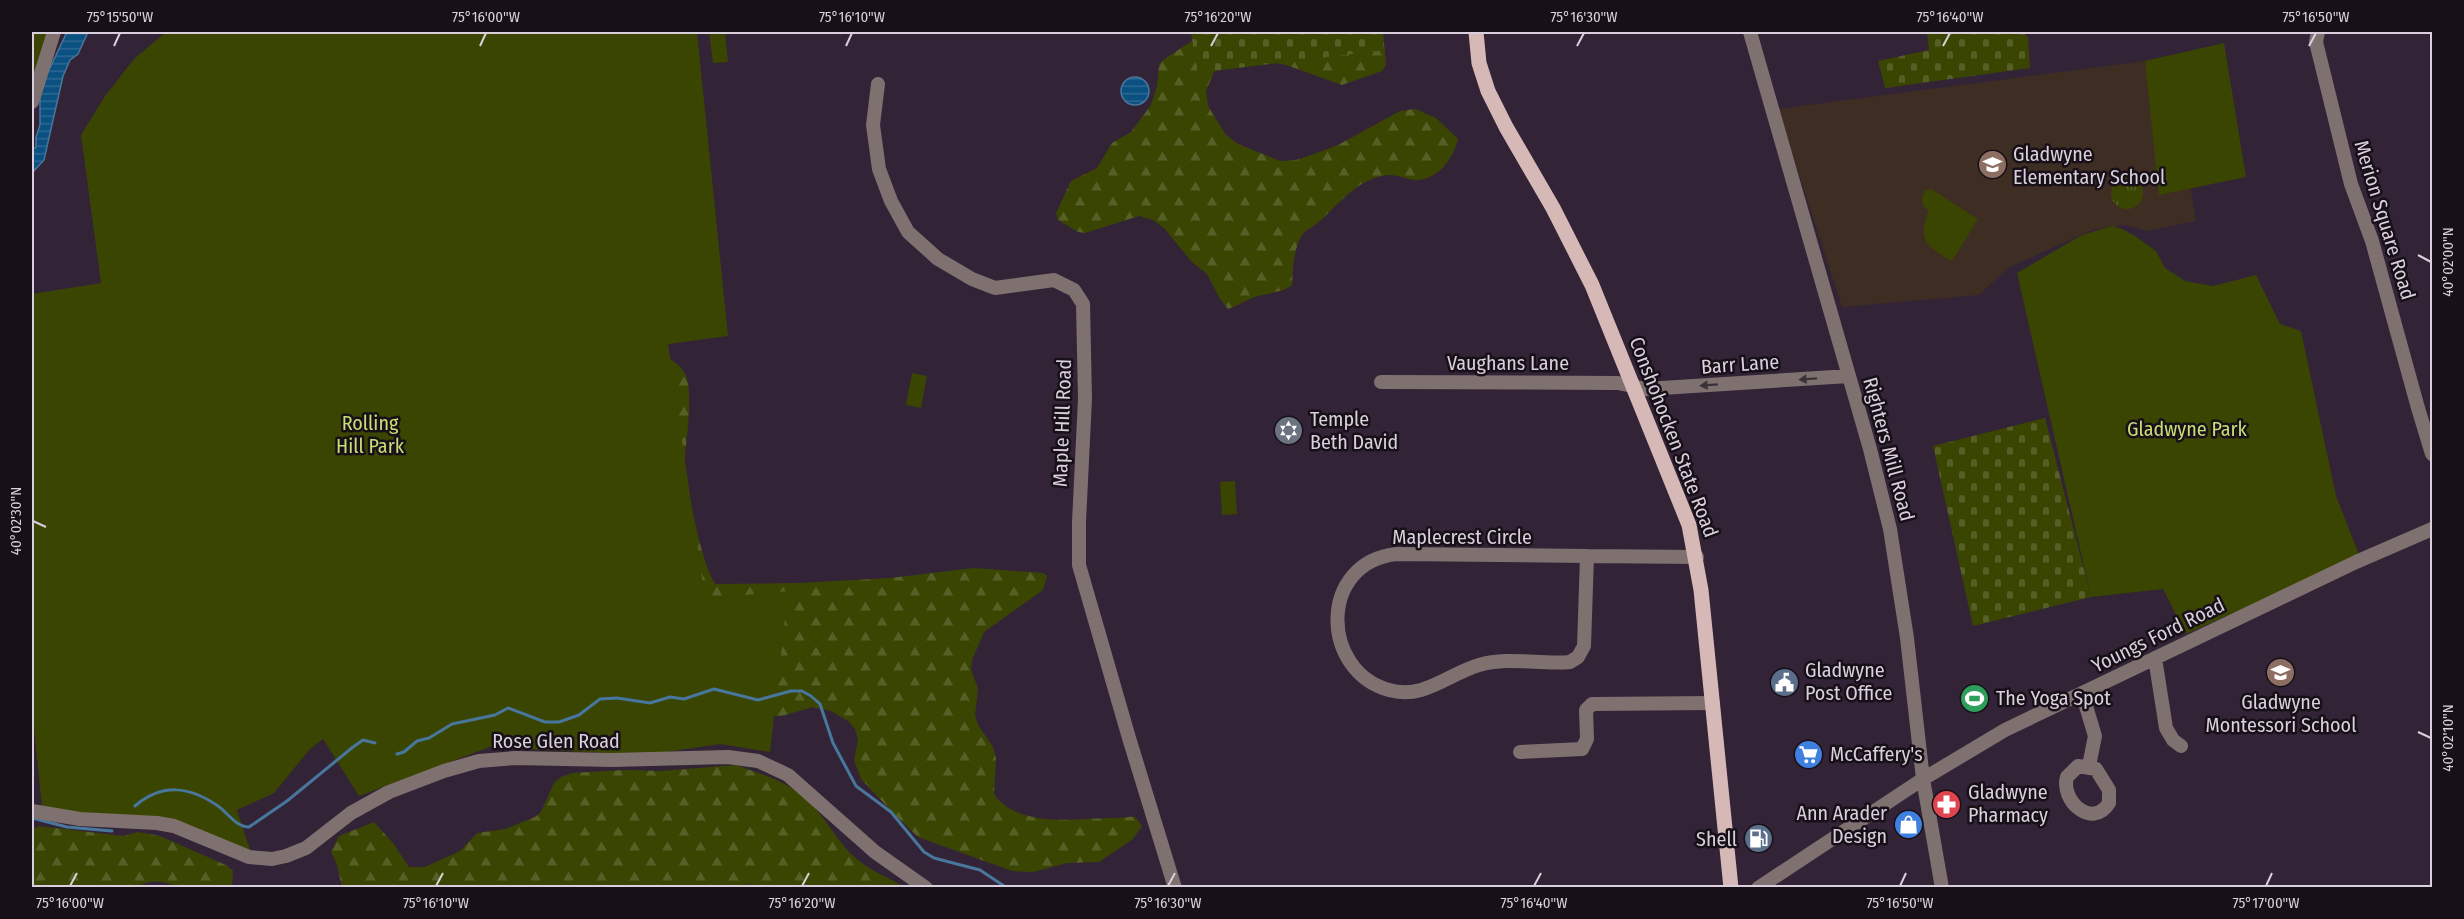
<svg xmlns="http://www.w3.org/2000/svg" width="2464" height="919" font-family="'Fira Sans Condensed',sans-serif">
<style>
.education{fill:#3e2d23}
.grass{fill:url(#grass-tufts)}
.forest{fill:url(#forest-firs)}
.cemetery{fill:url(#cemetery-stones)}
.green{fill:#3a4502}
.water{fill:url(#water-rules);stroke:#48769c;stroke-width:1.5}
.lines{fill:none;stroke-linecap:round;stroke-linejoin:round}
.stream{stroke:#48769c;stroke-width:3}
.minor{stroke:#7f7170;stroke-width:14}
.major{stroke:#d6b8b7;stroke-width:15}
.oneway{fill:#3b3237}
.ticks{fill:none;stroke:#dacfdc;stroke-width:2}
.labels{text-anchor:middle;stroke-width:5;stroke-linejoin:round;paint-order:stroke}
.poi-label{font-size:20px;fill:#dacfdc;stroke:#171018;text-anchor:start}
.street-label{font-size:20px;fill:#dacfdc;stroke:#171018}
.park-label{font-size:20px;fill:#c7de75;stroke:#171018}
.neatline{fill:none;stroke:#dacfdc;stroke-width:2}
.ticks-label{font-size:15px;text-anchor:middle;fill:#dacfdc}
</style>
<defs>
<pattern id="grass-tufts" width="24" height="20" patternUnits="userSpaceOnUse" patternTransform="scale(1.5)"><rect width="24" height="20" fill="#3a4502"/><path d="M3 7l-1-3M5 7V3M7 7l1-3M15 17l-1-3M17 17v-4M19 17l1-3" fill="none" stroke="#565f26"/></pattern>
<pattern id="forest-firs" width="22" height="20" patternUnits="userSpaceOnUse" patternTransform="scale(1.5)"><rect width="22" height="20" fill="#3a4502"/><path d="M5 1l3.5 6h-7zM16 11l3.5 6h-7z" fill="#565f26"/></pattern>
<pattern id="cemetery-stones" width="16" height="16" patternUnits="userSpaceOnUse" patternTransform="scale(1.5)"><rect width="16" height="16" fill="#3a4502"/><path d="M2 7V4a2 2 0 0 1 4 0v3zM10 15v-3a2 2 0 0 1 4 0v3z" fill="#565f26"/></pattern>
<pattern id="water-rules" width="6" height="5" patternUnits="userSpaceOnUse" patternTransform="scale(1.5)"><rect width="6" height="5" fill="#0a5081"/><path d="M0 2.5h6" fill="none" stroke="#2d6892"/></pattern>
</defs>
<rect width="100%" height="100%" fill="#332336"/>
<path class="education" d="M2170,55L2196,221L2147,231L2126,225L2094,229L2008,268L1979,295L1842,307L1778,109L2145,61Z"/>
<path class="grass" d="M2111 193a16 16 0 1 1 32 0a16 16 0 1 1-32 0Z"/>
<path class="forest" d="M1198,32H1383L1386,65L1382,71L1342,85L1289,66L1261,59L1219,67L1214,72L1206,91L1208,106L1226,135L1238,144L1280,161L1296,160L1317,153L1338,145L1400,111L1415,109L1436,118L1458,139C1454,156 1442,174 1424,179C1413,183 1399,174 1388,175C1357,179 1341,202 1320,221C1315,226 1306,229 1302,235C1293,250 1293,269 1292,285C1282,293 1267,293 1255,297C1246,300 1238,306 1228,309L1220,299L1207,274L1191,261L1164,228L1153,220L1139,216L1085,233L1078,232L1058,220L1056,213L1071,181L1097,168L1112,143L1131,132L1151,105L1157,86L1159,65L1163,60L1192,41Z
M658,353C668,358 678,362 684,372C694,387 687,436 685,454C683,473 703,573 716,584L799,583L890,578L974,568L1043,573L1047,576L1043,590L984,632L972,660L971,669L978,689L975,715L978,725L993,747L996,758L994,794C1018,829 1080,818 1116,818C1123,818 1128,816 1135,817L1142,826L1133,839L1099,862L1067,863L1033,872L1012,871L918,837L895,815L861,779L854,760L858,740L855,729L848,721L831,711L813,707L782,716H765L485,555Z
M736,765C760,774 787,781 806,799C823,814 834,836 850,853C865,868 886,877 905,887L761,888L749,884L740,888L342,887L337,865L331,852L339,836L374,822L393,843L409,867H425L460,851L477,833L505,829L535,817L541,812L554,783L561,777L572,773L623,770L661,771Z
M39,826L123,836L138,832L160,836L228,866L233,871L232,887C216,888 198,890 183,887C161,883 158,877 136,887H32V830Z"/>
<path class="cemetery" d="M1191,32H1381L1385,50L1197,73Z
M1927,32H2023L2028,37L2030,68L1885,88L1878,61L1929,50Z
M2045,418L2091,597L1973,626L1933,446Z"/>
<path class="green" d="M32,32H48L32,83Z
M166,32H697L728,336L668,344L705,599L788,591L770,752L720,744L646,755L490,747L359,796L323,739L310,749L274,793L237,810L251,853L189,825L78,814L42,807L32,708V294L101,283L81,135L105,96L134,59Z
M709,32H725L728,62L713,63Z
M2224,43L2246,177L2159,195L2145,61Z
M1931,189L1978,219L1952,261C1927,247 1917,240 1929,211L1923,206L1922,197L1925,191Z
M2112,226L2122,229L2135,236L2156,251L2165,268L2185,281L2213,286L2256,275L2280,324L2301,331L2336,496L2360,557L2186,634L2163,589L2091,597L2017,273L2082,235Z
M912,373L927,376L921,408L906,405Z
M1235,481L1237,514L1222,515L1220,482Z"/>
<path class="water" d="M67,32H88L78,54L70,60L63,76L44,160L32,173V150L36,147V137L40,125V97L48,72Z
M1121 91a14 14 0 1 1 28 0a14 14 0 1 1-28 0Z"/>
<g class="lines">
<path class="stream" d="M397,754L404,752L417,741L429,738L452,724L495,715L508,708L545,722H559L579,715L600,699L617,698L650,703L670,697L684,699L714,689L758,700L791,691H802L811,696L820,704L833,743L856,786L891,812L924,852L934,858L980,870L1007,888
M135,806C162,783 189,786 218,806C228,813 236,827 249,827L287,801L353,747L363,740L375,743
M32,818L67,827L112,831"/>
<path class="minor" d="M1750,32L1870,449L1890,529L1907,638L1923,779L1942,888
M2318,32L2316,42L2351,184L2372,241L2418,408L2432,454
M878,84L873,125L879,169L891,201L908,232L938,259L972,279L995,288L1054,280L1074,290L1083,304L1085,399L1079,522V565L1129,738L1175,888
M32,102L54,32
M1381,382L1618,383L1646,389L1849,376
M1587,556L1397,554C1318,562 1320,671 1389,690C1424,700 1448,674 1479,665C1508,656 1541,665 1570,662L1578,657L1584,646L1587,556L1697,557
M2155,658L2166,728L2173,740L2181,746
M2082,693L2095,736L2089,766
M1520,752L1582,749L1587,739L1586,710L1592,704L1713,703
M2078,766L2096,769L2109,790V803C2092,830 2060,800 2067,777Z
M32,811L80,819L157,823L174,826L249,857L272,859L286,856L306,848L351,813L389,792L444,771L479,761L515,758L612,760L728,757L758,761L788,775L875,852L926,888
M1758,888L1923,779L2005,730L2356,562L2432,529"/>
<path class="major" d="M1476,32L1479,63L1488,91L1506,127L1553,208L1592,285L1689,525L1701,590L1731,888"/>
</g>
<defs><path id="oneway-solid" d="M-6-.8H1V-3.2L6.5 0L1 3.2V.8H-6Z" transform="scale(1.5)"/></defs>
<g class="oneway">
<use href="#oneway-solid" transform="translate(1808 379) rotate(176)"/>
<use href="#oneway-solid" transform="translate(1709 385) rotate(176)"/>
</g>
<path class="ticks" d="M114,46L120,33M480,46L486,33M846,46L852,33M1211,46L1218,33M1577,46L1584,33M1943,46L1950,33M2309,46L2316,33M2418,255L2431,262M33,521L46,527M2418,732L2431,738M70,886L77,873M436,886L443,873M802,886L809,873M1168,886L1175,873M1534,886L1541,873M1900,886L1906,873M2266,886L2272,873"/>
<defs>
<symbol id="school-disc" viewBox="-11 -11 22 22"><circle r="9.5" fill="#8d6e63" stroke="#171018"/><path d="M0-5L7-2L0 1L-7-2ZM-4 1L0 2.5L4 1V4Q0 6-4 4Z" fill="#fff"/></symbol>
<symbol id="synagogue-disc" viewBox="-11 -11 22 22"><circle r="9.5" fill="#6b7280" stroke="#171018"/><path d="M0-6.5L5.6 3.2H-5.6ZM0 6.5L5.6-3.2H-5.6Z" fill="#fff"/></symbol>
<symbol id="civic-disc" viewBox="-11 -11 22 22"><circle r="9.5" fill="#5c6f8a" stroke="#171018"/><path d="M-.6-6.5H3V-4.5H.6V-3L4-1V1h2V6H-6V1h2V-1L-.6-3ZM-1.2 2.5V6h2.4V2.5Z" fill="#fff"/></symbol>
<symbol id="stadium-disc" viewBox="-11 -11 22 22"><circle r="9.5" fill="#2e9e5b" stroke="#171018"/><path d="M0-5a6.5 5 0 1 0 0 10a6.5 5 0 1 0 0-10ZM-3.5-1.8h7v3.6h-7Z" fill="#fff"/></symbol>
<symbol id="supermarket-disc" viewBox="-11 -11 22 22"><circle r="9.5" fill="#3f7fe0" stroke="#171018"/><path d="M-6-5.5h2.5l.6 2H6L4.5 2H-2.5L-4.4-4H-6ZM-1.5 3.2a1.3 1.3 0 1 0 .1 0ZM3 3.2a1.3 1.3 0 1 0 .1 0Z" fill="#fff"/></symbol>
<symbol id="pharmacy-disc" viewBox="-11 -11 22 22"><circle r="9.5" fill="#e0444e" stroke="#171018"/><path d="M-2-6h4v4h4v4h-4v4h-4v-4h-4v-4h4Z" fill="#fff"/></symbol>
<symbol id="shop-disc" viewBox="-11 -11 22 22"><circle r="9.5" fill="#3f7fe0" stroke="#171018"/><path d="M-5-2.5h2.3a2.7 3.5 0 0 1 5.4 0H5L5.5 6h-11ZM-1.5-2.5h3a1.5 2.3 0 0 0-3 0Z" fill="#fff"/></symbol>
<symbol id="fuel-disc" viewBox="-11 -11 22 22"><circle r="9.5" fill="#5c6f8a" stroke="#171018"/><path d="M-5.5-6h7V0h2V4h1.3V-2.5L3-4.5l.8-.8L6-3V5H2.5V1h-1V6h-7ZM-4.2-4.7v3.2H.2V-4.7Z" fill="#fff"/></symbol>
</defs>
<g fill-rule="evenodd">
<use href="#school-disc" x="1976" y="148" width="33" height="33"/>
<use href="#synagogue-disc" x="1272" y="414" width="33" height="33"/>
<use href="#school-disc" x="2264" y="656" width="33" height="33"/>
<use href="#civic-disc" x="1768" y="666" width="33" height="33"/>
<use href="#stadium-disc" x="1958" y="682" width="33" height="33"/>
<use href="#supermarket-disc" x="1792" y="738" width="33" height="33"/>
<use href="#pharmacy-disc" x="1930" y="788" width="33" height="33"/>
<use href="#shop-disc" x="1892" y="808" width="33" height="33"/>
<use href="#fuel-disc" x="1742" y="822" width="33" height="33"/>
</g>
<g class="labels">
<g class="poi-label">
<text x="2013" y="161">Gladwyne<tspan x="2013" dy="23">Elementary School</tspan></text>
<text x="1310" y="426">Temple<tspan x="1310" dy="23">Beth David</tspan></text>
<text x="1805" y="677">Gladwyne<tspan x="1805" dy="23">Post Office</tspan></text>
<text x="1996" y="705">The Yoga Spot</text>
<text x="2281" y="709" text-anchor="middle">Gladwyne<tspan x="2281" dy="23">Montessori School</tspan></text>
<text x="1830" y="761">McCaffery's</text>
<text x="1968" y="799">Gladwyne<tspan x="1968" dy="23">Pharmacy</tspan></text>
<text x="1887" y="820" text-anchor="end">Ann Arader<tspan x="1887" dy="23">Design</tspan></text>
<text x="1737" y="846" text-anchor="end">Shell</text>
</g>
<g class="street-label">
<text transform="translate(2385 220) rotate(73)" y="7">Merion Square Road</text>
<text x="1508" y="370">Vaughans Lane</text>
<text transform="translate(1740 364) rotate(-4)" y="7">Barr Lane</text>
<text transform="translate(1062 423) rotate(-88)" y="7">Maple Hill Road</text>
<text transform="translate(1674 437) rotate(69)" y="7">Conshohocken State Road</text>
<text transform="translate(1889 449) rotate(75)" y="7">Righters Mill Road</text>
<text x="1462" y="544">Maplecrest Circle</text>
<text transform="translate(2158 635) rotate(-26)" y="7">Youngs Ford Road</text>
<text x="556" y="748">Rose Glen Road</text>
</g>
<g class="park-label">
<text x="370" y="430">Rolling<tspan x="370" dy="23">Hill Park</tspan></text>
<text x="2187" y="436">Gladwyne Park</text>
</g>
</g>
<rect width="2464" height="919" fill="none" stroke="#171018" stroke-width="66"/>
<rect x="33" y="33" width="2398" height="853" class="neatline"/>
<g class="ticks-label">
<text x="120" y="22">75°15'50"W</text>
<text x="486" y="22">75°16'00"W</text>
<text x="852" y="22">75°16'10"W</text>
<text x="1218" y="22">75°16'20"W</text>
<text x="1584" y="22">75°16'30"W</text>
<text x="1950" y="22">75°16'40"W</text>
<text x="2316" y="22">75°16'50"W</text>
<text transform="translate(2448 262) rotate(-90)" y="5">40°02'00"N</text>
<text transform="translate(16 521) rotate(-90)" y="5">40°02'30"N</text>
<text transform="translate(2448 738) rotate(-90)" y="5">40°02'10"N</text>
<text x="70" y="908">75°16'00"W</text>
<text x="436" y="908">75°16'10"W</text>
<text x="802" y="908">75°16'20"W</text>
<text x="1168" y="908">75°16'30"W</text>
<text x="1534" y="908">75°16'40"W</text>
<text x="1900" y="908">75°16'50"W</text>
<text x="2266" y="908">75°17'00"W</text>
</g>
</svg>
